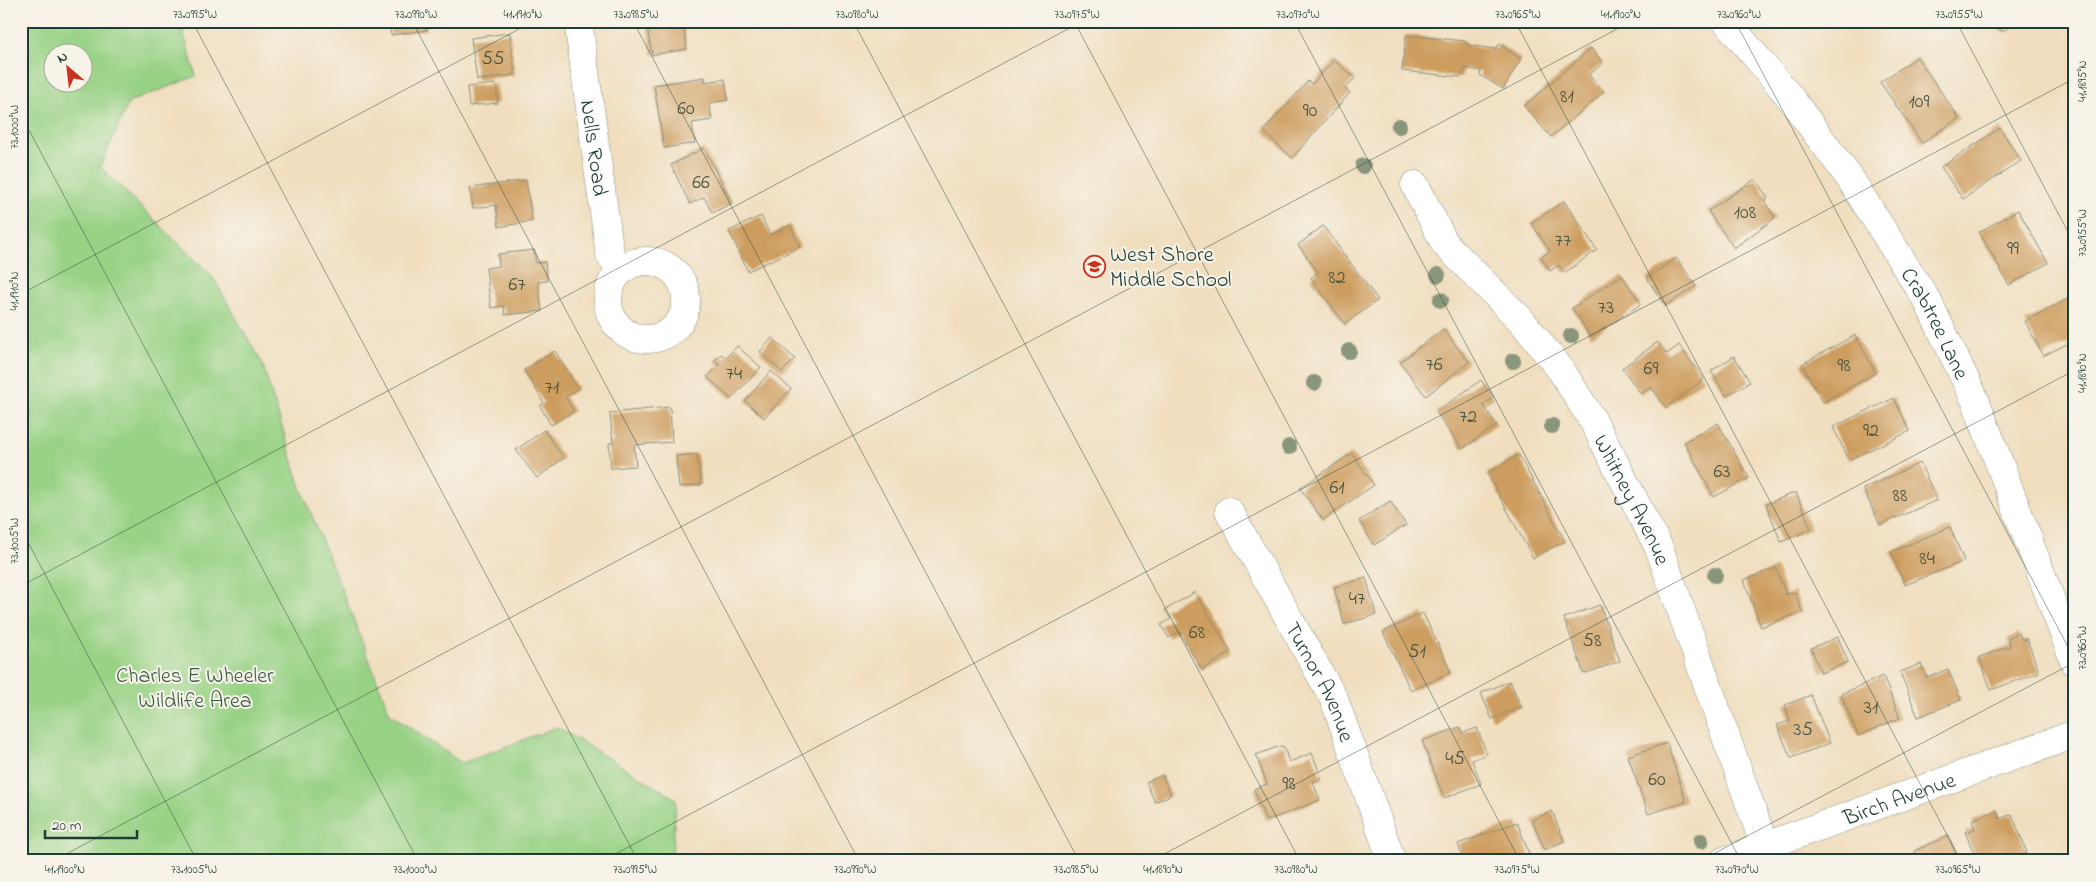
<svg xmlns="http://www.w3.org/2000/svg" width="2096" height="882" font-family="'Indie Flower',sans-serif">
<style>
.green{fill:#98d285;stroke:#5c885c;fill-rule:evenodd}
.building{fill:#cd9d5f}
.lines{fill:none;stroke-linecap:round;stroke-linejoin:round}
.minor-casing{stroke:#888e7a;stroke-width:29}
.minor{stroke:#fff;stroke-width:28}
.tree{fill:#8a967b}
.ticks{fill:none;stroke:#1f3d34;stroke-width:1;stroke-opacity:0.45}
.labels{text-anchor:middle;stroke-width:4;stroke-linejoin:round;paint-order:stroke}
.number-label{font-size:20px;fill:#4a553f}
.street-label{font-size:22px;fill:#1f3d34;stroke:#f7f3e8}
.poi-label{font-size:22px;fill:#1f3d34;stroke:#f7f3e8;text-anchor:start}
.park-label{font-size:22px;fill:#375b44;stroke:#f7f3e8}
.neatline{fill:none;stroke:#1f3d34;stroke-width:2}
.ticks-label{font-size:12px;text-anchor:middle;fill:#1f3d34}
</style>
<rect width="100%" height="100%" fill="#f7f3e8"/>
<filter id="ink" filterUnits="userSpaceOnUse"><feTurbulence type="fractalNoise" baseFrequency=".02" numOctaves="2"/><feDisplacementMap in="SourceGraphic" scale="10" xChannelSelector="R" yChannelSelector="G"/><feConvolveMatrix kernelMatrix="1 2 1 2 8 2 1 2 1" color-interpolation-filters="sRGB"/></filter>
<filter id="wash" filterUnits="userSpaceOnUse"><feTurbulence type="fractalNoise" baseFrequency=".0096" numOctaves="4" result="noise"/><feDisplacementMap in="SourceGraphic" scale="20" xChannelSelector="R" yChannelSelector="G"/><feGaussianBlur stdDeviation="1.12" result="paint"/><feColorMatrix in="noise" values="0 0 0 0 0 0 0 0 0 0 0 0 0 0 0 0 0 1.4 0 .05"/><feComposite in="paint" operator="in"/></filter>
<g filter="url(#wash)">
<rect width="100%" height="100%" fill="#f0debf"/>
<path class="green" d="M21,21H180L196,76L129,102L100,167L212,276L262,363L301,488L355,623L390,714L462,763L557,727L676,799L672,857L667,861H21ZM52,52H82V82H52Z"/>
<g id="blocks">
<path class="building" d="M389,21H426L427,30L391,35Z
M646,21H683L687,49L652,55Z
M1995,21H2018L2002,32Z
M510,33L515,75L477,80L471,38Z
M1406,35L1465,41L1467,45L1496,49L1499,44L1521,59L1503,89L1480,75L1481,71L1465,68L1461,77L1402,71Z
M1591,48L1603,63L1589,75L1604,92L1551,137L1524,106Z
M1917,57L1959,118L1922,143L1880,82Z
M1334,60L1355,78L1345,89L1350,93L1292,158L1263,131L1308,81L1312,84Z
M705,77V82L725,79L728,100L709,103L712,120L692,123L695,143L664,148L654,85Z
M496,84L498,103L469,106L467,87Z
M2000,128L2021,161L1963,199L1941,167Z
M704,148L732,203L712,213L704,197L690,204L671,165Z
M1755,179L1768,198L1764,201L1775,218L1734,248L1708,211Z
M526,180L532,221L499,227L496,205L473,208L470,188Z
M1564,201L1597,250L1564,273L1559,265L1550,271L1541,257L1550,251L1531,223Z
M2018,210L2048,263L2009,285L1979,232Z
M761,216L770,235L790,225L800,247L748,271L729,231Z
M1323,226L1378,300L1345,324L1311,278L1318,272L1298,245Z
M534,250L536,263L545,262L547,281L538,282L542,311L505,315L504,306L491,308L486,268L499,266L498,254Z
M1676,258L1696,286L1665,306L1647,278Z
M1622,275L1641,304L1591,337L1572,308Z
M2075,295V340L2043,356L2025,321Z
M1443,329L1469,362L1426,396L1400,362Z
M1855,335L1876,373L1823,402L1802,364Z
M772,338L795,359L782,372L760,352Z
M1658,342L1667,354L1679,345L1704,379L1666,408L1651,387L1641,394L1622,368Z
M737,346L761,367L731,399L707,377L719,365L714,361L721,354L726,358Z
M555,351L578,389L565,397L574,411L551,425L540,406L544,403L524,370Z
M1734,356L1750,382L1726,396L1711,371Z
M771,371L791,389L764,418L745,401Z
M1481,380L1494,398L1483,405L1497,425L1462,449L1436,412Z
M1894,398L1910,431L1849,460L1833,427Z
M670,407L672,442L634,445L636,466L611,468L609,443H613L610,413Z
M1718,423L1749,478L1714,497L1684,442Z
M544,430L564,458L537,478L516,450Z
M1352,453L1374,485L1323,520L1300,488Z
M697,454L701,485L679,487L676,456Z
M1519,455L1565,541L1533,558L1487,473Z
M1920,463L1937,500L1880,525L1863,489Z
M1796,492L1811,529L1781,542L1766,504Z
M1390,501L1406,525L1374,545L1359,521Z
M1950,527L1964,561L1905,585L1891,552Z
M1776,568L1786,595L1795,592L1802,612L1761,627L1744,580Z
M1366,578L1376,615L1344,624L1334,587Z
M1195,592L1231,652L1202,670L1179,631L1169,638L1161,625L1171,619L1165,610Z
M1600,605L1620,661L1584,674L1564,618Z
M1423,613L1451,672L1411,691L1383,632Z
M2019,633L2022,640L2027,639L2039,672L1991,690L1979,657L2010,646L2008,638Z
M1838,637L1848,662L1821,673L1811,648Z
M1921,664L1927,678L1948,669L1961,700L1918,717L1900,672Z
M1883,676L1900,718L1858,736L1841,694Z
M1510,681L1521,707L1492,719L1481,693Z
M1811,695L1830,743L1791,758L1777,725L1790,721L1785,705Z
M1460,727L1463,733L1477,728L1487,754L1472,760L1481,784L1444,798L1422,741Z
M1667,743L1686,802L1648,814L1628,756Z
M1280,746L1284,747L1289,762L1312,753L1322,779L1313,782L1320,800L1266,821L1254,789L1267,784L1256,755Z
M1162,775L1171,795L1155,802L1146,782Z
M1997,810L2000,819L2012,814L2027,853L2006,861H1977L1965,832L1975,829L1972,820Z
M1552,811L1564,841L1545,850L1532,820Z
M1517,822L1531,859L1525,861H1464L1458,844Z
M1948,836L1958,860L1919,861L1914,851Z"/>
</g>
</g>
<g filter="url(#ink)">
<use href="#blocks" fill-opacity="0" stroke="#888e7a" stroke-width="1"/>
<g class="lines">
<defs>
<g id="minor">
<path id="s1" d="M578,21L610,255L621,270"/>
<path id="s2" d="M1726,21L1789,96L1851,180L1928,302L1976,402L2075,663"/>
<path id="s3" d="M1415,185L1445,244L1521,320L1561,370L1593,421L1659,548L1770,861"/>
<circle cx="647" cy="300" r="39"/>
<path id="s4" d="M1229,511L1334,699L1392,861"/>
<path id="s5" d="M1724,861L2075,734"/>
</g>
</defs>
<use href="#minor" class="minor-casing"/>
<use href="#minor" class="minor"/>
</g>
<g class="tree">
<circle cx="1399" cy="126" r="8"/>
<circle cx="1363" cy="166" r="8"/>
<circle cx="1438" cy="275" r="8"/>
<circle cx="1441" cy="300" r="8"/>
<circle cx="1571" cy="336" r="8"/>
<circle cx="1349" cy="351" r="8"/>
<circle cx="1513" cy="361" r="8"/>
<circle cx="1314" cy="383" r="8"/>
<circle cx="1552" cy="426" r="8"/>
<circle cx="1289" cy="447" r="8"/>
<circle cx="1715" cy="575" r="8"/>
<circle cx="1701" cy="841" r="8"/>
</g>
</g>
<path class="ticks" d="M192,21L638,861M412,21L859,861M633,21L1079,861M853,21L1300,861M1074,21L1520,861M1294,21L1741,861M1515,21L1961,861M1735,21L2075,660M1956,21L2075,245M21,115L418,861M21,294L534,21M21,529L197,861M21,586L1083,21M53,861L1632,21M602,861L2075,78M1151,861L2075,370M1700,861L2075,662"/>
<defs>
<symbol id="school-ring" viewBox="-11 -11 22 22"><circle r="9.5" fill="#f7f3e8" stroke="#c8321e" stroke-width="1.5"/><path d="M0-5L7-2L0 1L-7-2ZM-4 1L0 2.5L4 1V4Q0 6-4 4Z" fill="#c8321e"/></symbol>
</defs>
<g fill-rule="evenodd">
<use href="#school-ring" x="1082" y="254" width="25" height="25"/>
</g>
<g class="labels">
<g class="number-label">
<text x="493" y="64">55</text>
<text x="1567" y="102">81</text>
<text x="1919" y="107">109</text>
<text x="686" y="114">60</text>
<text x="1310" y="116">90</text>
<text x="701" y="188">66</text>
<text x="1745" y="218">108</text>
<text x="1563" y="246">77</text>
<text x="2013" y="254">99</text>
<text x="1337" y="283">82</text>
<text x="517" y="290">67</text>
<text x="1606" y="313">73</text>
<text x="1434" y="370">76</text>
<text x="1844" y="371">98</text>
<text x="1651" y="374">69</text>
<text x="734" y="379">74</text>
<text x="552" y="393">71</text>
<text x="1468" y="422">72</text>
<text x="1871" y="436">92</text>
<text x="1722" y="477">63</text>
<text x="1337" y="493">61</text>
<text x="1900" y="501">88</text>
<text x="1927" y="564">84</text>
<text x="1357" y="604">47</text>
<text x="1197" y="638">68</text>
<text x="1592" y="646">58</text>
<text x="1417" y="657">51</text>
<text x="1871" y="713">31</text>
<text x="1803" y="735">35</text>
<text x="1455" y="764">45</text>
<text x="1657" y="785">60</text>
<text x="1289" y="789">98</text>
</g>
<g class="street-label">
<text dy="8" stroke="none"><textPath href="#s1" startOffset="128">Nells Road</textPath></text>
<text dy="8" stroke="none"><textPath href="#s2" startOffset="369">Crabtree Lane</textPath></text>
<text dy="8" stroke="none"><textPath href="#s3" startOffset="386">Whitney Avenue</textPath></text>
<text dy="8" stroke="none"><textPath href="#s4" startOffset="194">Turnor Avenue</textPath></text>
<text dy="8" stroke="none"><textPath href="#s5" startOffset="186">Birch Avenue</textPath></text>
</g>
<g class="poi-label">
<text x="1110" y="261">West Shore<tspan x="1110" dy="25">Middle School</tspan></text>
</g>
<g class="park-label">
<text x="195" y="682">Charles E Wheeler<tspan x="195" dy="25">Wildlife Area</tspan></text>
</g>
</g>
<rect width="2096" height="882" fill="none" stroke="#f7f3e8" stroke-width="55"/>
<g transform="translate(68 68) rotate(332)"><circle r="24" fill="#f7f3e8" stroke="#a1aaa0"/>
<path d="M0-4L9 19L0 12L-9 19Z" fill="#c8321e"/>
<text y="-8" font-size="14" font-weight="bold" text-anchor="middle" fill="#1f3d34">N</text>
</g>
<path d="M45 830v8h92v-8" fill="none" stroke="#1f3d34" stroke-width="2.5"/>
<text x="52" y="830" font-size="15" fill="#1f3d34" stroke="#f7f3e8" stroke-width="4" paint-order="stroke">20 m</text>
<rect x="28" y="28" width="2040" height="826" class="neatline"/>
<g class="ticks-label">
<text x="195" y="18">73.0995°W</text>
<text x="416" y="18">73.0990°W</text>
<text x="523" y="18">41.1910°N</text>
<text x="636" y="18">73.0985°W</text>
<text x="857" y="18">73.0980°W</text>
<text x="1077" y="18">73.0975°W</text>
<text x="1298" y="18">73.0970°W</text>
<text x="1518" y="18">73.0965°W</text>
<text x="1621" y="18">41.1900°N</text>
<text x="1739" y="18">73.0960°W</text>
<text x="1959" y="18">73.0955°W</text>
<text transform="translate(2082 81) rotate(-90)" y="4">41.1895°N</text>
<text transform="translate(14 127) rotate(-90)" y="4">73.1000°W</text>
<text transform="translate(2082 233) rotate(-90)" y="4">73.0955°W</text>
<text transform="translate(14 291) rotate(-90)" y="4">41.1910°N</text>
<text transform="translate(2082 373) rotate(-90)" y="4">41.1890°N</text>
<text transform="translate(14 541) rotate(-90)" y="4">73.1005°W</text>
<text transform="translate(2082 648) rotate(-90)" y="4">73.0960°W</text>
<text x="65" y="873">41.1900°N</text>
<text x="194" y="873">73.1005°W</text>
<text x="415" y="873">73.1000°W</text>
<text x="635" y="873">73.0995°W</text>
<text x="855" y="873">73.0990°W</text>
<text x="1076" y="873">73.0985°W</text>
<text x="1163" y="873">41.1890°N</text>
<text x="1296" y="873">73.0980°W</text>
<text x="1517" y="873">73.0975°W</text>
<text x="1737" y="873">73.0970°W</text>
<text x="1958" y="873">73.0965°W</text>
</g>
</svg>
